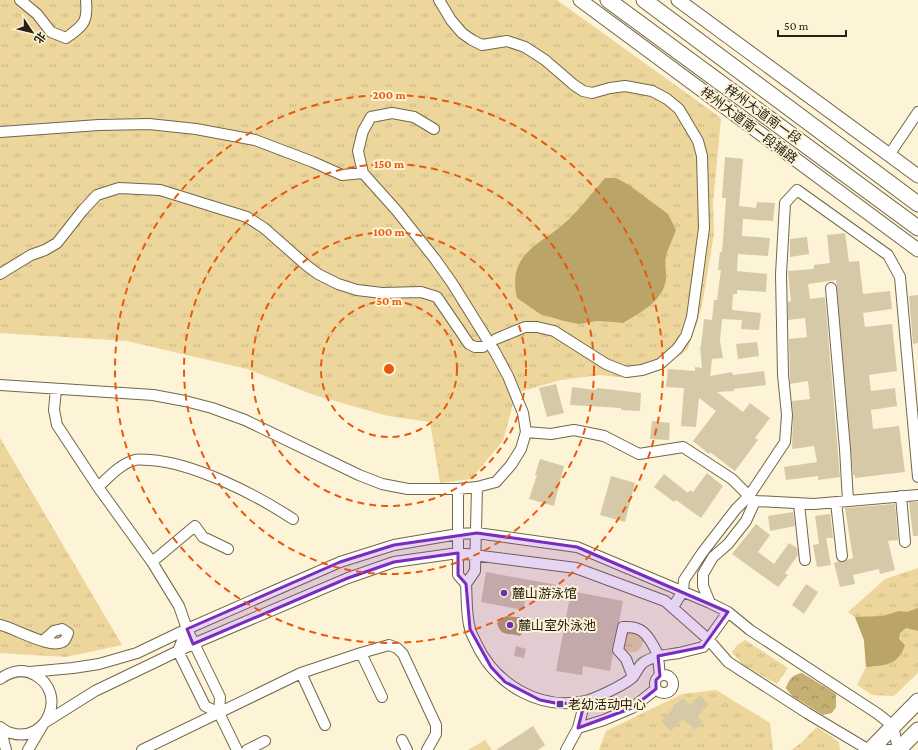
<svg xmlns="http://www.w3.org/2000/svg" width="918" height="750" font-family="'Crimson Pro','Noto Sans SC',serif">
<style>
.grass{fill:url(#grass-tufts)}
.forest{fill:url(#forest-crowns)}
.garden{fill:#ecd69c}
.water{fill:#bba468}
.building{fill:#d6c9a7}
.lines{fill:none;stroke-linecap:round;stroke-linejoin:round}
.minor-casing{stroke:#726748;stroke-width:12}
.major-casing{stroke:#726748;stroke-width:15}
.highway-casing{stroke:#726748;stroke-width:17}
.minor{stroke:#fff;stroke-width:10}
.major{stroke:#fff;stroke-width:13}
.highway{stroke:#fff;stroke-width:15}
.marked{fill:#7b2cbf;fill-opacity:0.2;stroke:#7b2cbf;stroke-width:3;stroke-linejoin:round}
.ring{fill:none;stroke:#e8590c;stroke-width:2;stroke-dasharray:7 5}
.poi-dot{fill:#6833aa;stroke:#fdf3d7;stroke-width:1.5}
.labels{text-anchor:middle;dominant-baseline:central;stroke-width:4;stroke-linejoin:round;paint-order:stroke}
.street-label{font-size:13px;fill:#262114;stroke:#fdf3d7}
.poi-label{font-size:13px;fill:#262114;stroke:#fdf3d7;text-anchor:start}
.centre{fill:#e8590c;stroke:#fdf3d7;stroke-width:2}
.ring-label{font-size:12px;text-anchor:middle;font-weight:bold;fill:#e8590c;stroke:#fdf3d7;stroke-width:4;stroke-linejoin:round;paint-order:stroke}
</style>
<defs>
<pattern id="grass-tufts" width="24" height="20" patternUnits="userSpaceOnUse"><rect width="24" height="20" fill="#ecd69c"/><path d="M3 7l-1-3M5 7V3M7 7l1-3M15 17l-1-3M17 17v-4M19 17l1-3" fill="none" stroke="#cab786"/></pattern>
<pattern id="forest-crowns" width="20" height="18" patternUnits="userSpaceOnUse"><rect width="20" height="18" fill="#c6af73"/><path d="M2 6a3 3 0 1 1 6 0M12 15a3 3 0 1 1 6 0" fill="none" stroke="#a18e5d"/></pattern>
</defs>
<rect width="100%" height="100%" fill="#fdf3d7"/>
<path class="grass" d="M0,0H557L721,118L713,203L714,234L703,300L698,321L687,350L660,369L629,378L600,375L561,380L516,393L503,441L471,479L440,483L430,422L388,416L314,395L247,369L127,341L0,333Z
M0,438L122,645L66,657L0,653Z
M918,568V673L894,696L872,695L857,685L866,667L864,640L855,617L848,612L885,579Z
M631,630L643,637C645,651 630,658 622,647L624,633Z
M745,640L788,668L777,684L743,665L732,652L737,645Z
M716,690L770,723L773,750H599L606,731L682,694Z
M817,727L839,742L840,750H791L801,743Z"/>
<path class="forest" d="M802,673L836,694V707L832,713L823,715L792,696L786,688C789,679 792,675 802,673Z"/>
<path class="garden" d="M485,740L492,750H468Z"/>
<path class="water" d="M605,178H616L629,185L668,214L676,230C673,239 668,248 666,256C664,265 668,276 665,284C660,303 638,314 623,323L613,322L597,321L579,324L564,321L540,314L517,298C507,253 539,246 566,222C580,209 592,193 605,178Z
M918,608V631L906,628L900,633L899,639L905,645C898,666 885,665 866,667L864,640L855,617L883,616L899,611L907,612Z
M506,616L515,617H525L527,622L522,627V633L520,636C509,632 501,638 497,623Z"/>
<path class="building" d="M725,157L743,159L739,206L756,208L757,202L775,203L773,221L743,219L742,236L770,238L768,256L738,254L737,271L767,274L766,292L737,290V294H733L732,310L761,313L759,330L741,329L742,320L722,319L720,341L723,358L712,359L710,376L732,372L733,375L764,371L766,385L733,389L735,391L717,392L743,412L750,403L770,418L755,438L758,440L735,471L710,452L709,454L693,441L716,411L699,398L696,427L681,426L684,388L666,387L668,369L695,371V367L702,368L700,346H701L704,319L712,320L714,300H717L721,270H718L720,252H722L726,198H722Z
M845,233L849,262L859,261L863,294L890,291L892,309L863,313L865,327L892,324L897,371L869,375L871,391L895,388L897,406L871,410L873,429L899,426L905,472L855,478V475H853L836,280L808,284L810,299L825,297L840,477L818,480V476L786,480L784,467L817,462L814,446L792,449L793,415L792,401L810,399L808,381L790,384L789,339L807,337L805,318L788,320V302L791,301L788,271L814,269V265L830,263L827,235Z
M807,237L809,254L790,257V239Z
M918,295V343L913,344L909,296Z
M757,342L759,356L738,359L736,344Z
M556,384L564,413L547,417L539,388Z
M572,387L596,390L597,388L641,393L640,411L621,410V408L570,405Z
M652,421L670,423L669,440L650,439Z
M540,459L564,466L554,506L529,499L537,475H535Z
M707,473L723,486L701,518L676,500L674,502L654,487L664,474L688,493L690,490L693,492Z
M611,476L635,483L625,522L600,515Z
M909,502H918V536H913Z
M895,504L898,540L888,541L895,570L880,574L879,569L853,575L855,584L840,587L834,563L839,561L843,562L847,560L853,558L845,508Z
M793,512L795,526L770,531L768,516Z
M830,514L833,538H826L831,565L817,567L813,545L819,544L815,516Z
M756,524L770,535L758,552L774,564L789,543L797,548L798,555L785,573L788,575L778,587L732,554Z
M486,572L557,585L555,595L527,590L523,610L481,602Z
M806,584L818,592L804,614L792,605Z
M571,591L623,601L619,622L617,626L612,649L613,654L610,671L583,666L582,675L556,671Z
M516,646L526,649L524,658L514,656Z
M700,695L709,704L697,717L703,722L695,730L683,719L671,731L661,721L683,698L690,705Z
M533,726L545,745L538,750H496Z"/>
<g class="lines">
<g class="minor-casing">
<path id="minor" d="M20,0L37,14L51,32L66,38C84,25 88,22 86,0
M439,0L451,20L462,33L472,40L482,45L507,41L525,47L545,60L574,85L583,91L592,93L610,88L625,86L652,91L667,99L679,109L698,141L702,156L704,228L692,317L686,336L677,349L660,364L642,370L626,372L606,364L554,331L537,327H525L496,339
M0,132L99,125L149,124L196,129L255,140L313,162L342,175L363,173
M889,155L918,112
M0,274L31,255L45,250L57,243L83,210L97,195L119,188L160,190L247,217L264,228L306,265L318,274L338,284L357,290L382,293L421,292L437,297L469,344L475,347H483
M831,288L845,449L848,501
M0,385L153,395L185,401L212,408L245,420L359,475L382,484L408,489H458L477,487L496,482L511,465L521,449L526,432L523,413L508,376L495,352L452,283L435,259L397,211L363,173L358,151L363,131L371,117L392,113L414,117L434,129
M56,389L54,410L57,425L98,487L152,562L179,606L187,629
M526,432L551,434L574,430L604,436L639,454L683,447L732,479L749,496L785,442L787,415L783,375L781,274L785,203L797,190L888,255L900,277L918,477
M98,487C109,477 120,464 135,460C139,459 145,460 150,460C194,463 255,494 293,519
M458,489V575L466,584L475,571L477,487
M901,496L905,542
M755,501L814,504L918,495
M836,502L842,556
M799,504L805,560
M152,562L195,526L203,537L228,549
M466,584C467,598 466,615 470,629C471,634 474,638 476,643C495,684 539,711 585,701C595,699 626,684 633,677C637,672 639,665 644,662C655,655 667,655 679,653C687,651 695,649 703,647L728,612
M673,607L683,591L684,580L702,553L736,509L749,496L755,501L746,521L728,544L713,557L703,574V586L710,603
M0,625C13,627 52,651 64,641C66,639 67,636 68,633L62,629L54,631L43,641
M187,629L220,697L219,713L205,706L178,651Z
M361,653L382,697
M30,672L73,668L99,664L137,653L187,629L340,562L394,545L458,534L477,533L577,547L710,603L728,612L750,630L878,714L893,726L898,749
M301,673L325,725
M655 684a9 9 0 1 1 18 0a9 9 0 1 1-18 0Z
M633,677L626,659L618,650L623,627C639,626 645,631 653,645C655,649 658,653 658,657C659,663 659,669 660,676
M0,679C11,671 23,668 35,675C68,693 47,744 11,733C7,732 3,729 0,727
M219,713L237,750
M0,727L6,750
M578,728L604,720L632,708L656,689
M402,740L407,750
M28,750L44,723L95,691L193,644L348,578L394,562L458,553L576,568L665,601L708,639L728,662L807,713L869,750
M142,750L301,673L361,653L389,645L397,648L403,654L436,725V734L427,750
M247,750L265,741
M566,750L578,728L585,701
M879,750H900"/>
</g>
<g class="major-casing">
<path id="major" d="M580,0L918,250
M678,0L918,176"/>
</g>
<g class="highway-casing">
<path id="highway" d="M608,0L918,228
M644,0L918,204
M870,750L918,701
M898,750L918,730"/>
</g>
<use href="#minor" class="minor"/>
<use href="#major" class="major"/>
<use href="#highway" class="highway"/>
</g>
<path class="marked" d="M477,533L577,547L728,612L703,647L658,656L660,676L656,680V689L632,708L578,728L585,701L560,704L540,700L505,682L491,667L470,629L466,584L458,575V553L394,562L348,578L193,644L187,629L340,562L394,545Z"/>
<g class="ring">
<circle cx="389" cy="369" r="68"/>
<circle cx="389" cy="369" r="137"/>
<circle cx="389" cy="369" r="205"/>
<circle cx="389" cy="369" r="274"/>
</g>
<g class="poi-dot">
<circle cx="504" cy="593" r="4"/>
<circle cx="510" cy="625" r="4"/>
<rect x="556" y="700" width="8" height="8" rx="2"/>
</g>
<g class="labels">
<g class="street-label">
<text transform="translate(763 114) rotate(36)">梓州大道南一段</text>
<text transform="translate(749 125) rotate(37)">梓州大道南一段辅路</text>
</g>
<g class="poi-label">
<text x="512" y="593">麓山游泳馆</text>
<text x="518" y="625">麓山室外泳池</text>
<text x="568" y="704">老幼活动中心</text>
</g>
</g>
<circle cx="389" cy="369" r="6" class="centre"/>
<g class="ring-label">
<text x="389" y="99">200 m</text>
<text x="389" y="168">150 m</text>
<text x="389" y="236">100 m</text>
<text x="389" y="305">50 m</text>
</g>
<g transform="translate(32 32) rotate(125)" stroke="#fdf3d7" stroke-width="3" paint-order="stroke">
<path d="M0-3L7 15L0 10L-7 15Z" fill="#262114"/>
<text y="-6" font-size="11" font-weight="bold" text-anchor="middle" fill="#262114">北</text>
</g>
<path d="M778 30v6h68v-6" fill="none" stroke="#262114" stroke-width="2"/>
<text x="784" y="30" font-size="12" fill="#262114" stroke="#fdf3d7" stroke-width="3" paint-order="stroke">50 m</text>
</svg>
